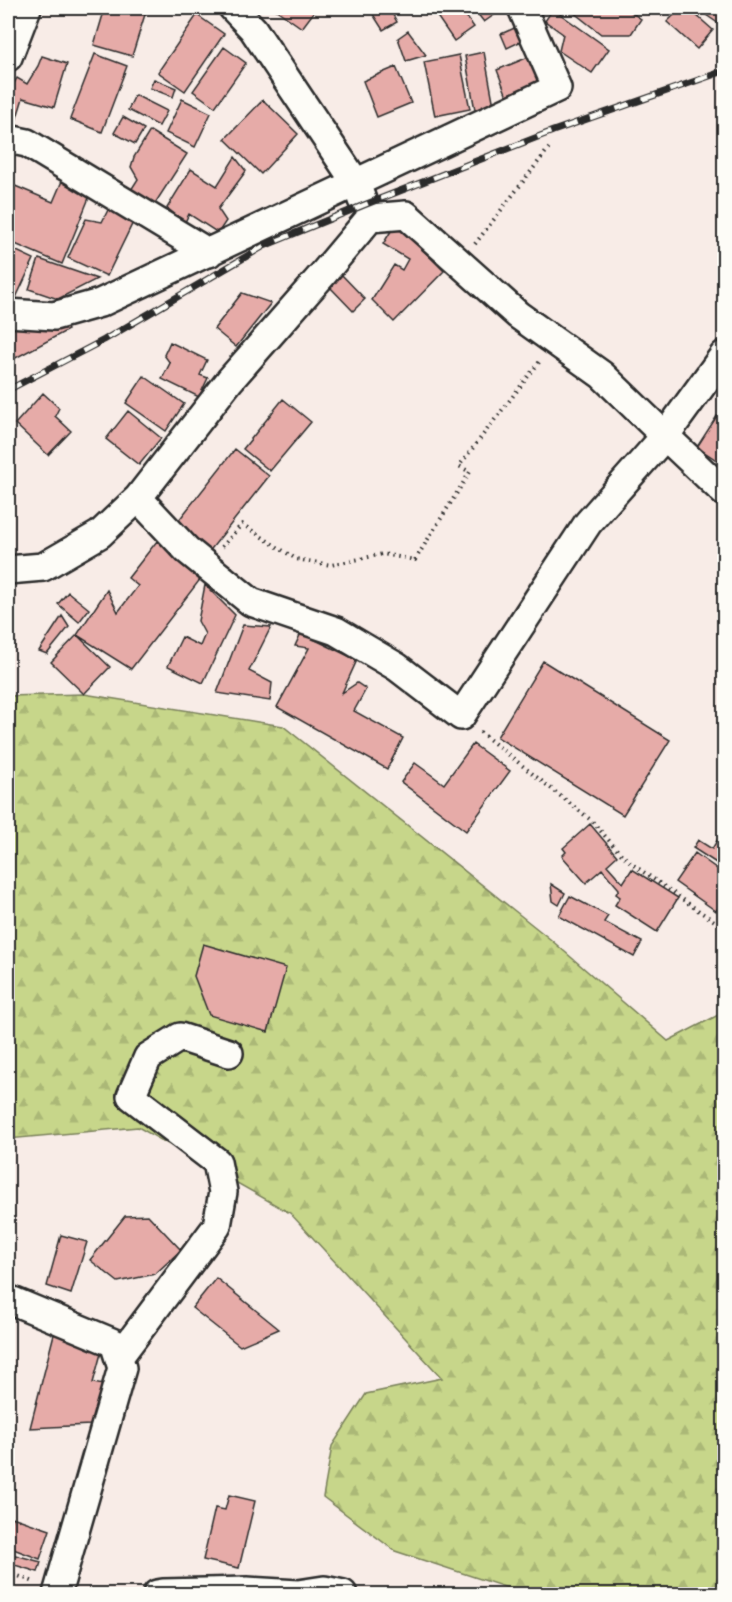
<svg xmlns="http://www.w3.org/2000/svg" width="732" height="1602" font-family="Mali,sans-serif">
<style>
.forest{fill:url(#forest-firs);stroke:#79805a;stroke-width:1.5}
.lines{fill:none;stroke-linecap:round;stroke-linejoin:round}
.stream{stroke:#639498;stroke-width:8}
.building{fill:#e6aba8;stroke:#2b2b2b;stroke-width:1.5}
.minor-casing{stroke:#2b2b2b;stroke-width:32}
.path{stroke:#2b2b2b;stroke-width:4;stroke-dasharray:1.5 4.5;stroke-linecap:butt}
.minor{stroke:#fdfcf7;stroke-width:27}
.rail-casing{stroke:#2b2b2b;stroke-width:7}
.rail{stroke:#fdfcf7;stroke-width:4.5;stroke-dasharray:14;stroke-linecap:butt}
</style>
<defs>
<pattern id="forest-firs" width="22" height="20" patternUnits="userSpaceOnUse" patternTransform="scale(1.5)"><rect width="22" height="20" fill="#c7d68a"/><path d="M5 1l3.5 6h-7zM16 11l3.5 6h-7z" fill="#abb877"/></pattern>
</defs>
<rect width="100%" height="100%" fill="#f8ece7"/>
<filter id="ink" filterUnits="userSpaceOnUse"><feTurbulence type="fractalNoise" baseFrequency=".0167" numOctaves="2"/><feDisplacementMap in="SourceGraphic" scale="12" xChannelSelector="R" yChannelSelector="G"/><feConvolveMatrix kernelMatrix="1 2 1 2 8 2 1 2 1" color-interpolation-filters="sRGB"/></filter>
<g filter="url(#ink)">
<path class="forest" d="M84,694L283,726L550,939L668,1041L724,1012V1594H526L395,1551L323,1497L332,1446L366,1394L442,1378L290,1213L138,1127L8,1139V696Z"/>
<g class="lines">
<path class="stream" d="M8,14L10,8"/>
</g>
<path class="building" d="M105,8H147L132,56L94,45Z
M276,8H317L302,28L275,9Z
M369,8H389L397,22L383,30Z
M446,8H460L474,27L454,41L436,15Z
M473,8H504L484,22Z
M568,8H625L641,19L631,34H601Z
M681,8H688L713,30L697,49L667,22Z
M696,8H724V22L722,26Z
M553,9L609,49L592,73L559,51L563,34L545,21Z
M197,15L224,34L185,91L158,72Z
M519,26L526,39L507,48L501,34Z
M408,31L426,55L406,61L398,38Z
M224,47L246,63L215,107L193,91Z
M484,52L494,106L475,110L465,56Z
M95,54L127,66L102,132L70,119Z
M459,55L470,109L435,116L424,62Z
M42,56L67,64L54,107L23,98L15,124L8,122V94L17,78L27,84L38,66Z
M531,56L541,82L507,96L497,70Z
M396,67L411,103L377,117L363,81Z
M154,79L176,88L173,97L150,88Z
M135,95L167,111L159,126L128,110Z
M182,99L211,113L195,147L166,133Z
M263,100L298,134L261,174L225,139Z
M123,117L144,129L135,144L114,133Z
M150,131L187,154L154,205L131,190L138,179L131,167L134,157Z
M235,157L246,171L218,209L226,221L218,233L189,214L185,222L167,208L191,169L217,186Z
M62,181L91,193L62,264L8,241V183L53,202Z
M112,202L137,214L107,276L68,258L86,219L102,222Z
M396,223L444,271L394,322L372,300L394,265L402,270L408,259L383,244Z
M8,247L34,259L14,302L8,299Z
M39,259L97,279L58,299L29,289Z
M340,273L365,299L353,311L328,285Z
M242,293L271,303L236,347L214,329Z
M15,323L53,330L64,324L68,330L8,362V328Z
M170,342L207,360L200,375L208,378L199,397L162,379L170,363L164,355Z
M144,376L184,404L166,431L126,403Z
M43,393L59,408L55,416L71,431L48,455L15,424Z
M283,399L311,422L270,471L243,449Z
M128,411L161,438L139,465L106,439Z
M717,416L724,421V465L697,447Z
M235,449L269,476L208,553L175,525Z
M157,541L202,577L131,669L77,635L107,590L118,612L138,586L128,578Z
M205,585L235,615L203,683L168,666L182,637L200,646L205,634L198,621Z
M68,592L89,609L79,622L58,604Z
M62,616L69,627L47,654L39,651Z
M243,625L271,627L249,671L272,683L270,701L217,693Z
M301,633L357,660L342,693L357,683L366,689L354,711L403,738L387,769L277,707L309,648L295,646Z
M77,635L110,667L84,694L51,662Z
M543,661L670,740L623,815L497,737Z
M473,744L510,771L466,831L401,782L415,763L444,784Z
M590,824L617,856L607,865L623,883L632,869L678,898L657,932L615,905L620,897L616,894L619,889L602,869L586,883L562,856L566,852L563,848Z
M724,829V868L693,848L698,840L712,849Z
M695,853L724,874V899L716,911L675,882Z
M551,884L565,893L559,905L553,901Z
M570,896L608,916L604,922L642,942L634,957L559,916Z
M203,944L286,968L268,1032L209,1015L194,976Z
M148,1215L181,1250L155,1274L118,1282L90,1260L125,1216Z
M61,1235L87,1242L71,1294L47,1286Z
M216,1278L279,1329L240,1346L192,1308Z
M54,1334L103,1346L93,1383L113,1387L90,1425L30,1428Z
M229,1495L255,1501L239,1568L203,1560L215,1508L225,1510Z
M12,1517L50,1530L40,1559L8,1547V1528Z
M8,1553L41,1562L38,1572L8,1563Z"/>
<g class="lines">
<g class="minor-casing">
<path id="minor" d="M233,8L253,29L356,183L362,200
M8,57L27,8
M8,139L27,143L209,253
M8,313L54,316L100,303L557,88L522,8
M138,498L187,550L251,602L336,631L397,667L461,716L588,523L665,436L724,355
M8,570L43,567L100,534L138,498L230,380L323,274L370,218L406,215L518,315L602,375L665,436L724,492
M8,1299L114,1343L122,1368L57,1594
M119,1357L217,1226L223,1192L217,1162L131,1096L148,1057L180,1037L229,1053
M157,1594L163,1593L247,1591L298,1594L324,1590L343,1594"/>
</g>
<path class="path" d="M475,244L549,148
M222,547L242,524L296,559L331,565L383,554L415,560L470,472L459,466L540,361
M480,732L592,821L619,852L632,864L702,913L724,927
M8,1572L34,1582"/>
<use href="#minor" class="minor"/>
<g class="rail-casing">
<path id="rail" d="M8,390L104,340L264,246L364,205L553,131L724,71"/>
</g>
<use href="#rail" class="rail"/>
</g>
</g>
<rect width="732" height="1602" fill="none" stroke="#fdfcf7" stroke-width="30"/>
<rect x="15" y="15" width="702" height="1572" fill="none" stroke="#2b2b2b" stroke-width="2" filter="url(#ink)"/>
</svg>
